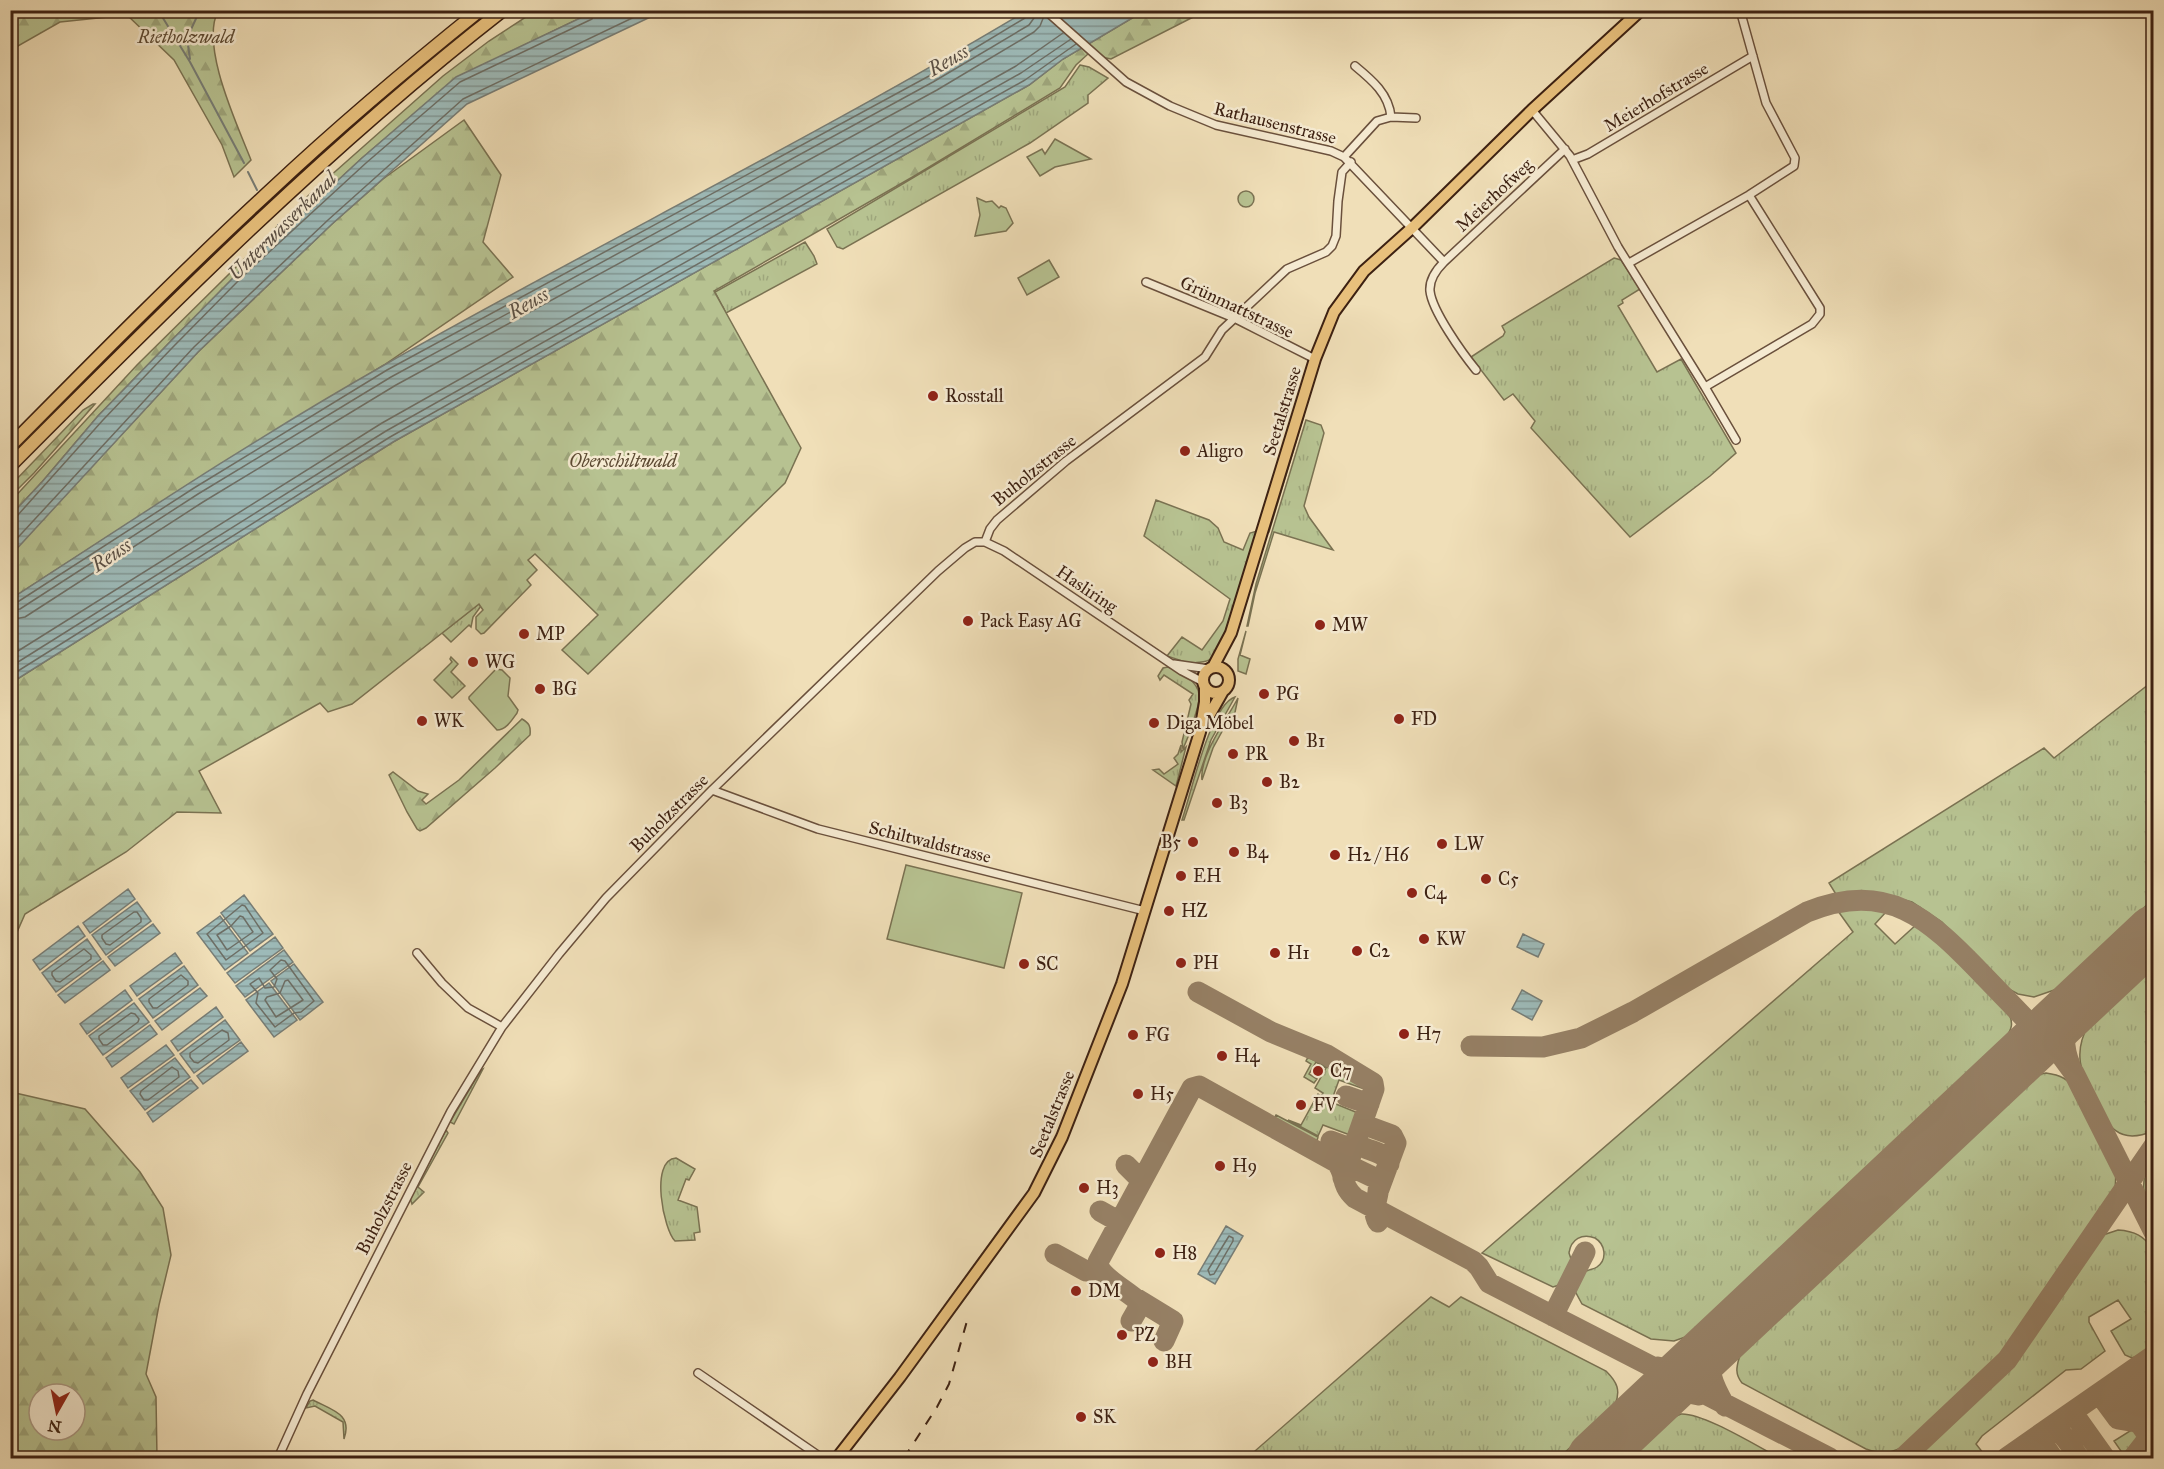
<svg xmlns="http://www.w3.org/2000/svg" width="2164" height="1469" font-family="'IM FELL Great Primer',serif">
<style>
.grass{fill:url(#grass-tufts);stroke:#7a7252;stroke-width:1.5}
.forest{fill:url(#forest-firs);stroke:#7a7252;stroke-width:1.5;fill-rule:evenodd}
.park{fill:#b7c291;stroke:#7a7252;stroke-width:1.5}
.water{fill:url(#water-rules);stroke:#777d76;stroke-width:1.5}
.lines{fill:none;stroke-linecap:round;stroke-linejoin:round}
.shore{stroke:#6d6e65;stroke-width:1.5}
.stream{stroke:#777d76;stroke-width:2}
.taxiway{stroke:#968065;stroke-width:21}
.runway{stroke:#968065;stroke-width:54}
.minor-casing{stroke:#6a503c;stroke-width:10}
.primary-casing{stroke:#3d2112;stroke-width:14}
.motorway-casing{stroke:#3d2112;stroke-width:15}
.minor{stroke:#f5ead1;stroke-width:7}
.primary{stroke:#e8c07c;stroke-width:10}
.motorway{stroke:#e8c07c;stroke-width:12}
.rail{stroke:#3d2112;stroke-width:2;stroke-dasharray:10 10;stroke-linecap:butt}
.poi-dot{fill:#8f2418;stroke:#f5ead1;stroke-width:2}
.labels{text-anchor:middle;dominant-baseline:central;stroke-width:5;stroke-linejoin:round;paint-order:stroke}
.park-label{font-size:18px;font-style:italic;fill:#5c4932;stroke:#f5ead1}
.street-label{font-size:18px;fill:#3d2112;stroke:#f5ead1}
.poi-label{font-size:18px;fill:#3d2112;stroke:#f5ead1;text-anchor:start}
.water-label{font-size:20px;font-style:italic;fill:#5a4f44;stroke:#f5ead1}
</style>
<defs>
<pattern id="grass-tufts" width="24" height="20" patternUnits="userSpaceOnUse" patternTransform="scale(1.5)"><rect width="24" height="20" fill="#b7c291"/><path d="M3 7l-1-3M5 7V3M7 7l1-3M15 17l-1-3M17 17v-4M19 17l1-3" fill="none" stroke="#9ea67c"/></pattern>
<pattern id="forest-firs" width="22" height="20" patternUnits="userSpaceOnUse" patternTransform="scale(1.5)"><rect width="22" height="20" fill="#b7c291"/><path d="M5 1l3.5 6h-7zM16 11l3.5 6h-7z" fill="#9ea67c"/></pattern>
<pattern id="water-rules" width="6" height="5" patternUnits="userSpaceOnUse" patternTransform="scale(1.5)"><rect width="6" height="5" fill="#9dbab8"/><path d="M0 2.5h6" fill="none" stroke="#819794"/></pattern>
</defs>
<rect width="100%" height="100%" fill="#f0dfb8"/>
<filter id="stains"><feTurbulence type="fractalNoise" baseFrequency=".00333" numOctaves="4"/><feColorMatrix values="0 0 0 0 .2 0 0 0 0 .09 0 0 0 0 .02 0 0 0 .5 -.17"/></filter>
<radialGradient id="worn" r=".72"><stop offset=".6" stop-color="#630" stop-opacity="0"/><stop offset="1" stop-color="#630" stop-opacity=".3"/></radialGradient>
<path class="grass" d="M1080,65L1089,67L1108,78L1088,95V103L1030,143L843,249L837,247L827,229L1065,87Z
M805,242L814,256L817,264L726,313L715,292Z
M1614,258L1621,260L1640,289L1622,300L1623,303L1618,306L1657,372L1681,359L1736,453L1710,476L1630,537L1531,428L1535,421L1513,394L1504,400L1471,357L1503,336L1505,332L1502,326Z
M1304,415L1269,532H1267Z
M1306,420L1321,425L1324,433L1304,506L1309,517L1333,550L1274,532L1255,593L1248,626H1247L1256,584Z
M1156,500L1209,520L1218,528L1224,542L1243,550L1250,533L1257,531C1249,554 1225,645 1212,658C1206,664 1197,661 1191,664L1167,656L1182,637L1202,650L1223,621L1230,599L1144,536Z
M479,604L481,606L473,617L471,627L469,625L451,642L442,633Z
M1246,631L1240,655L1250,659L1246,674L1238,671V659Z
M451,657L458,664L451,672L465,686L452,698L434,680L452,662L450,659Z
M1168,667L1187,676V677C1208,692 1197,707 1191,728H1188V731L1190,732L1183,749L1182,742L1191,704L1189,700L1193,694L1164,675L1160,680L1158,676L1163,668Z
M2153,681V899L2060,988L2034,997L2018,994L2005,987L1942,922L1912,902L1875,892L1837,896L1829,883L2044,748L2054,758Z
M1235,697L1211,740L1184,820H1182C1191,794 1210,705 1235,697Z
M1238,698L1234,717H1230L1213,748L1202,780C1199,756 1227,719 1238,698Z
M1181,745V752L1186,747L1176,786L1153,770L1159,769L1164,774L1178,764L1174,758L1178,754Z
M1862,907L1877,908L1886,912L1875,924L1895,944L1917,924L1934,937L2008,1012C2014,1023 2012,1029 2005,1039L1691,1335L1674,1341L1651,1339L1582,1304L1575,1291C1576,1285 1578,1277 1583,1273C1587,1269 1593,1270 1597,1267C1608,1259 1605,1244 1595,1238C1582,1233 1571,1239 1569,1253L1573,1265L1559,1285L1553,1287L1482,1253L1853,932L1838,911Z
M2153,964V1131C2118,1146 2108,1126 2093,1097C2081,1073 2073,1052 2088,1026Z
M1308,1057L1367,1088V1090L1339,1080L1331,1102L1358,1113L1350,1135L1323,1125L1318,1136L1288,1120L1301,1125L1318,1094L1321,1096L1323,1093L1315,1088L1326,1068L1316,1062L1309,1074L1317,1079L1314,1083L1304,1077L1311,1064L1306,1061Z
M483,1069L454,1124L450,1122L481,1070Z
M2046,1073C2061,1075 2068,1079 2077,1091L2116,1170L2115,1193L2011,1345L1998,1360L1913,1440C1897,1452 1885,1456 1866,1449L1742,1383C1734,1373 1737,1366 1740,1354L2036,1075Z
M1276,1115L1318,1137L1317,1141L1274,1119Z
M446,1130L448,1133L418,1187L424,1192L412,1204L410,1198Z
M2153,1157V1219C2142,1197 2139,1179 2153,1157Z
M676,1158L695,1169L689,1180L686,1179L678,1200L697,1207L700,1232L694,1233L695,1240L675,1241C664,1231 649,1160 676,1158Z
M2118,1230C2134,1231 2145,1236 2153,1250V1347L2140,1355L2132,1358L2125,1355L2111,1331L2131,1319L2118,1300L2089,1317V1322L2105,1351L2081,1369L2066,1370L1982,1436L1976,1444L1987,1458H1916L1920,1452L2013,1363L2099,1239L2103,1235Z
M1431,1297L1449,1307L1461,1297L1606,1371C1617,1382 1621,1390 1615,1405L1559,1458H1247Z
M313,1400C332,1410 353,1414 344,1439L343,1422L315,1406L306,1408L310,1401Z
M1681,1414C1704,1413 1758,1447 1780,1458H1629L1674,1417Z
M2133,1429L2137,1431L2139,1440L2130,1452L2123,1454L2114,1441Z"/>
<path class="forest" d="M11,10L218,11C200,46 237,124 251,160L234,177L222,145L174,60L127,15L60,22L11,50Z
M535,11H595L456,78L362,158L239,272L168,344L98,416L42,482L11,515L10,502L137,365L311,193L443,76L489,41Z
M1144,11H1205L1111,59L1088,54L1076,65L1060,88L916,175L714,291L801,448L785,483L588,674L562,650L598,615L535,554L528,560L537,570L527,580L531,585L484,633L481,634L476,629V617L483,610L479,604L352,704L328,712L320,703L199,771L221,813L177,812L126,852L25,914L11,946V683L393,442L1029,85L1063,59Z
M464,120L501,175L483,242L513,277L384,365L191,483L11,599L10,555L198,352L332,224L383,179Z
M93,404H95L34,473L11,496V485L83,410Z
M522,719C529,723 531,726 530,735L495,768L426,828L420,831L417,829L407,812L389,775L393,772L418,791L428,794L422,800L426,804L459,780Z
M11,1092L85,1109L140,1172L163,1208L171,1255L159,1305L146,1374L156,1397L157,1458H11ZM39,1394H75V1430H39Z"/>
<path class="park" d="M1055,139L1091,159L1055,167L1040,176L1027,157L1042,149L1045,154Z
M1238 199a8 8 0 1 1 16 0a8 8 0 1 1-16 0Z
M977,198L986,202L992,201L999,208L1001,206L1006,208L1013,223L1006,231L975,236L980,215Z
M1049,260L1059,277L1027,295L1018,278Z
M496,669L502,670L510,678L508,696L518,710L517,713C512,720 506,730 497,730L469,699V697Z
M906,865L1022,893L1004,968L887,939Z"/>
<path class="water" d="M595,11H663L467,104L332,224L198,352L11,555V515L42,482L98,416L168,344L239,272L362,158L456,77Z
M1026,11H1144L1063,59L1029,85L393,442L11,683V599C134,519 257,437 386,364C598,244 817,136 1026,11Z
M128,889L135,899L90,933L83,923Z
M244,895L273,934L250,951L221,913Z
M137,902L151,921L106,955L92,935Z
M220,916L248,953L225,970L197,933Z
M153,924L160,933L115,966L108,957Z
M78,926L85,936L40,970L33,960Z
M1523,934L1544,944L1538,957L1517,947Z
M275,937L283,948L235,983L227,973Z
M87,939L101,959L56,992L42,973Z
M284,950L293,962L245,997L236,986Z
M175,953L182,963L137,996L130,986Z
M103,961L110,970L65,1003L58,995Z
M294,964L323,1002L300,1020L271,981Z
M184,966L198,985L153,1018L139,999Z
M269,983L297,1020L274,1037L246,1000Z
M200,988L207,996L162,1030L155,1021Z
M125,990L132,1000L87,1034L80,1024Z
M1522,990L1542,1001L1532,1020L1512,1009Z
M134,1003L149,1022L103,1055L89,1036Z
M216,1007L223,1017L178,1051L171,1041Z
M225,1020L240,1040L194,1073L180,1054Z
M150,1025L157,1034L112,1067L106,1058Z
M241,1042L248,1051L203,1084L197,1076Z
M166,1045L174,1055L128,1088L121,1078Z
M175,1058L190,1077L145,1110L130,1091Z
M191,1080L198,1088L153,1122L147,1113Z
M1226,1226L1243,1236L1215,1284L1198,1274Z"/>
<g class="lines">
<path class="shore" d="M10,519L17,516L103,420L172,348L243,276L366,163L460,82L592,19L596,10
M10,546L194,347L328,220L463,99L649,10
M10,604L16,603L194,488L387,370L929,76L1025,18L1028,10
M10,611L20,609L198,494L391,377L933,82L1029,25L1034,18L1035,10
M10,620L25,617L203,502L396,385L937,90L1034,32L1040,26L1044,16
M10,656L382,423L1016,66L1063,33
M10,667L386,431L1021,73L1071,39
M10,676L390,437L1025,80L1076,44
M242,905L245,906L263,933L226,960L207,934Z
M134,912H137L141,918V922L110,945L106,944L102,938V935Z
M240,916L243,917L253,932L227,950L217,935L231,926Z
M84,949L91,955V959L60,982L56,981L52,975V972Z
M281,960L285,961L314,1001L301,1012L294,1013L275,1027L256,1003L258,993L250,984L259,978L265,988L274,987L277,979L270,970Z
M181,975L188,981V985L157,1008H153L149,1002V999Z
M288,980L303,1000L276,1017L265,1000L267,997L280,993L285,981Z
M131,1013L135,1014L139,1019L138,1022L107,1045H103L99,1039V1036Z
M222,1030L228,1033L229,1040L198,1063L194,1062L190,1057V1053Z
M172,1067L178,1071L179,1077L148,1100H144L140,1094L141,1091Z
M1229,1236L1233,1238V1241L1214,1274L1210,1275L1208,1270Z"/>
<path class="stream" d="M158,10L190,62L244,163
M190,59L187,38L200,10
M248,172L257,190
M278,225L284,232"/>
<path class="taxiway" d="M1198,992L1271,1032L1327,1055L1373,1083L1374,1089L1343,1178
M1471,1046L1543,1047L1581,1038L1633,1012L1807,912C1888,880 1928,918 1982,974C2008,1001 2033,1027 2060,1054L2074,1073L2154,1232
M2018,1058C2032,1051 2045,1044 2060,1054
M2070,1065C2061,1043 2063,1022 2077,1003
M1346,1096L1369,1104
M1373,1128L1392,1135L1396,1143L1379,1189
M1331,1141L1353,1149
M1365,1148C1374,1152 1387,1154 1389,1164
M1126,1165L1137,1176H1144
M1354,1168L1377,1179C1383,1194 1369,1207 1378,1222
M1100,1211L1116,1220L1123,1216
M1055,1254L1086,1271L1093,1270
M1137,1299L1173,1321L1164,1341
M1553,1316L1585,1252
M1131,1321L1139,1307L1138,1301C1128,1291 1098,1276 1098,1262L1192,1088L1199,1086L1336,1162C1347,1173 1339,1184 1355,1198L1473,1261L1479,1267L1489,1283L1830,1458
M1715,1344C1704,1367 1713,1385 1725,1406
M1658,1367C1675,1372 1686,1369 1700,1359
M2136,1368H2142L2154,1383
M2123,1377L2129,1378L2154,1413
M2109,1387H2115L2149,1437
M2096,1396H2101L2118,1419L2136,1422L2142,1425
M1651,1405C1667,1394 1681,1391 1699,1395
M2065,1418L2072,1416L2078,1420L2105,1458
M2048,1429C2063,1427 2071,1448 2079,1458
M2030,1442C2042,1439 2047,1450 2053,1458
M1903,1458L2007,1360L2154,1146
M2006,1458L2154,1355
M2133,1458L2154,1431"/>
<path class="runway" d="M1594,1458L2154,932"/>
<g class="minor-casing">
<path id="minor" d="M1045,10L1126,82L1170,106L1216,125L1331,151L1344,157L1444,262C1436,270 1429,279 1430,291C1432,311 1463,354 1476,370
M1355,66C1372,80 1389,94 1391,117
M1532,110L1570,156L1618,247L1705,387L1812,324L1820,314V308L1749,195
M1344,157L1377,121L1391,117L1416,118
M1572,160L1588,154L1753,56
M1444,262L1565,149
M1629,263L1749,195L1794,166L1795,158L1766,103L1740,10
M1146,282L1234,318L1315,359
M1705,387L1736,440
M985,542L990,529L997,520L1066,461L1205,357L1222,330L1287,269L1326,252L1332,246L1336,236L1338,201L1342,172L1351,162
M1174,664L1209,669
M712,790L818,829L1145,911
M417,953L442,983L468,1008L502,1027
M698,1373L822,1458
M278,1458L307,1394L451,1111L502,1027L559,954L606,898L712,790L938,571L965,548L975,542H985L1004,551L1182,671L1203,682"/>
</g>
<g class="primary-casing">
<path id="primary" d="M1213,667L1231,633L1315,359L1334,312L1364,271L1413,227L1532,110L1641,10
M1203 680a13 13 0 1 1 26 0a13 13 0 1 1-26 0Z
M1206,721L1223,691
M837,1458L900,1377L1034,1193L1062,1137L1122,984L1200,732L1205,702V687"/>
</g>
<g class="motorway-casing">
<path id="motorway" d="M10,446C97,358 183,271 273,188C339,126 409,67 480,10
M10,466C168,307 326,148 503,10"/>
</g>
<use href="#minor" class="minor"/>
<use href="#primary" class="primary"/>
<use href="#motorway" class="motorway"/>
<path class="rail" d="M904,1458L937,1407L949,1384L967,1321"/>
</g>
<g class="poi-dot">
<circle cx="933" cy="396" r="6"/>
<circle cx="1185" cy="451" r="6"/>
<circle cx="968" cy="621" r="6"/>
<circle cx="1320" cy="625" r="6"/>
<circle cx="524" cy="634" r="6"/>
<circle cx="473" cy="662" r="6"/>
<circle cx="540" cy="689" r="6"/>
<circle cx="1264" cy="694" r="6"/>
<circle cx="1399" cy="719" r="6"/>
<circle cx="422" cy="721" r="6"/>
<circle cx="1154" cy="723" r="6"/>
<circle cx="1294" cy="741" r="6"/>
<circle cx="1233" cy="754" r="6"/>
<circle cx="1267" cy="782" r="6"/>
<circle cx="1217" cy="803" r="6"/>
<circle cx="1193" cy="842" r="6"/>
<circle cx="1442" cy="844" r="6"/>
<circle cx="1234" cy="852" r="6"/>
<circle cx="1335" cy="855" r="6"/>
<circle cx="1181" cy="876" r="6"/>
<circle cx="1486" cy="879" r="6"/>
<circle cx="1412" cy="893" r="6"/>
<circle cx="1169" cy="911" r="6"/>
<circle cx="1424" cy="939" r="6"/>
<circle cx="1357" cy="951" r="6"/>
<circle cx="1275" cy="953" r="6"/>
<circle cx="1181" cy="963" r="6"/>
<circle cx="1024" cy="964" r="6"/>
<circle cx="1404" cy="1034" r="6"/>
<circle cx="1133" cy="1035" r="6"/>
<circle cx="1222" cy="1056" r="6"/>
<circle cx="1318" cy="1071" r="6"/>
<circle cx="1138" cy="1094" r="6"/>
<circle cx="1301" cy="1105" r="6"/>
<circle cx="1220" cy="1166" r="6"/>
<circle cx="1084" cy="1188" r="6"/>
<circle cx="1160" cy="1253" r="6"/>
<circle cx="1076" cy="1291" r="6"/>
<circle cx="1122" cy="1335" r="6"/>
<circle cx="1153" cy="1362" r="6"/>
<circle cx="1081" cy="1417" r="6"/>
</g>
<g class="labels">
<g class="park-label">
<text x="186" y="37">Rietholzwald</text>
<text x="623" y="461">Oberschiltwald</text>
</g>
<g class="street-label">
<text transform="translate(1656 97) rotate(-31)">Meierhofstrasse</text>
<text transform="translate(1275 123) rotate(14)">Rathausenstrasse</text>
<text transform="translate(1494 195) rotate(-43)">Meierhofweg</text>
<text transform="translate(1237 307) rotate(25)">Grünmattstrasse</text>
<text transform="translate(1282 411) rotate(-73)">Seetalstrasse</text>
<text transform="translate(1034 470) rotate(-39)">Buholzstrasse</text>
<text transform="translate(1087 589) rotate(34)">Hasliring</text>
<text transform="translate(669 813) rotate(-45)">Buholzstrasse</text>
<text transform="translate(930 842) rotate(14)">Schiltwaldstrasse</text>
<text transform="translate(1052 1114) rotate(-68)">Seetalstrasse</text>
<text transform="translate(384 1208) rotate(-63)">Buholzstrasse</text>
</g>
<g class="poi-label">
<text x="945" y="396">Rosstall</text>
<text x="1197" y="451">Aligro</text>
<text x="980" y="621">Pack Easy AG</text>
<text x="1332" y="625">MW</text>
<text x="536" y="634">MP</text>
<text x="485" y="662">WG</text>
<text x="552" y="689">BG</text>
<text x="1276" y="694">PG</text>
<text x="1411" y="719">FD</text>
<text x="434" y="721">WK</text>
<text x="1166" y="723">Diga Möbel</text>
<text x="1306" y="741">B1</text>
<text x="1245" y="754">PR</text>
<text x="1279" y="782">B2</text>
<text x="1229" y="803">B3</text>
<text x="1181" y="842" text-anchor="end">B5</text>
<text x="1454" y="844">LW</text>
<text x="1246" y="852">B4</text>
<text x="1347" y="855">H2 / H6</text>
<text x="1193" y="876">EH</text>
<text x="1498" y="879">C5</text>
<text x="1424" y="893">C4</text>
<text x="1181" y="911">HZ</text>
<text x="1436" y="939">KW</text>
<text x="1369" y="951">C2</text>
<text x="1287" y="953">H1</text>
<text x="1193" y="963">PH</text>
<text x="1036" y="964">SC</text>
<text x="1416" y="1034">H7</text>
<text x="1145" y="1035">FG</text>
<text x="1234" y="1056">H4</text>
<text x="1330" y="1071">C7</text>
<text x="1150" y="1094">H5</text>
<text x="1313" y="1105">FV</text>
<text x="1232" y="1166">H9</text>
<text x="1096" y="1188">H3</text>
<text x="1172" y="1253">H8</text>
<text x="1088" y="1291">DM</text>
<text x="1134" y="1335">PZ</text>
<text x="1165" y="1362">BH</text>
<text x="1093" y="1417">SK</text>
</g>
<g class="water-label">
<text transform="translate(948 60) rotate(-30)">Reuss</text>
<text transform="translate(282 226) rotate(-45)">Unterwasserkanal</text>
<text transform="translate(528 303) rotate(-30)">Reuss</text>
<text transform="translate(111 555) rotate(-34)">Reuss</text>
</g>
</g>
<rect width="2164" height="1469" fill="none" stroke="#f0dfb8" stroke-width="36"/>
<rect x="12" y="12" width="2140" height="1445" fill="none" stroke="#3d2112" stroke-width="3"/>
<rect x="18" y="18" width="2128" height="1433" fill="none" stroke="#3d2112" stroke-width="1.5"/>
<g transform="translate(57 1412) rotate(189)"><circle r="28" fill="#f5ead1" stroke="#ab9a85" stroke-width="1.5"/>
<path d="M0-4.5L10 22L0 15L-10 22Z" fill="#8f2418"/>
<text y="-9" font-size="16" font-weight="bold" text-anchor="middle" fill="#3d2112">N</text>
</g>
<rect width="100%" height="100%" filter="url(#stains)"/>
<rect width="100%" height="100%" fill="url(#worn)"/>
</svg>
